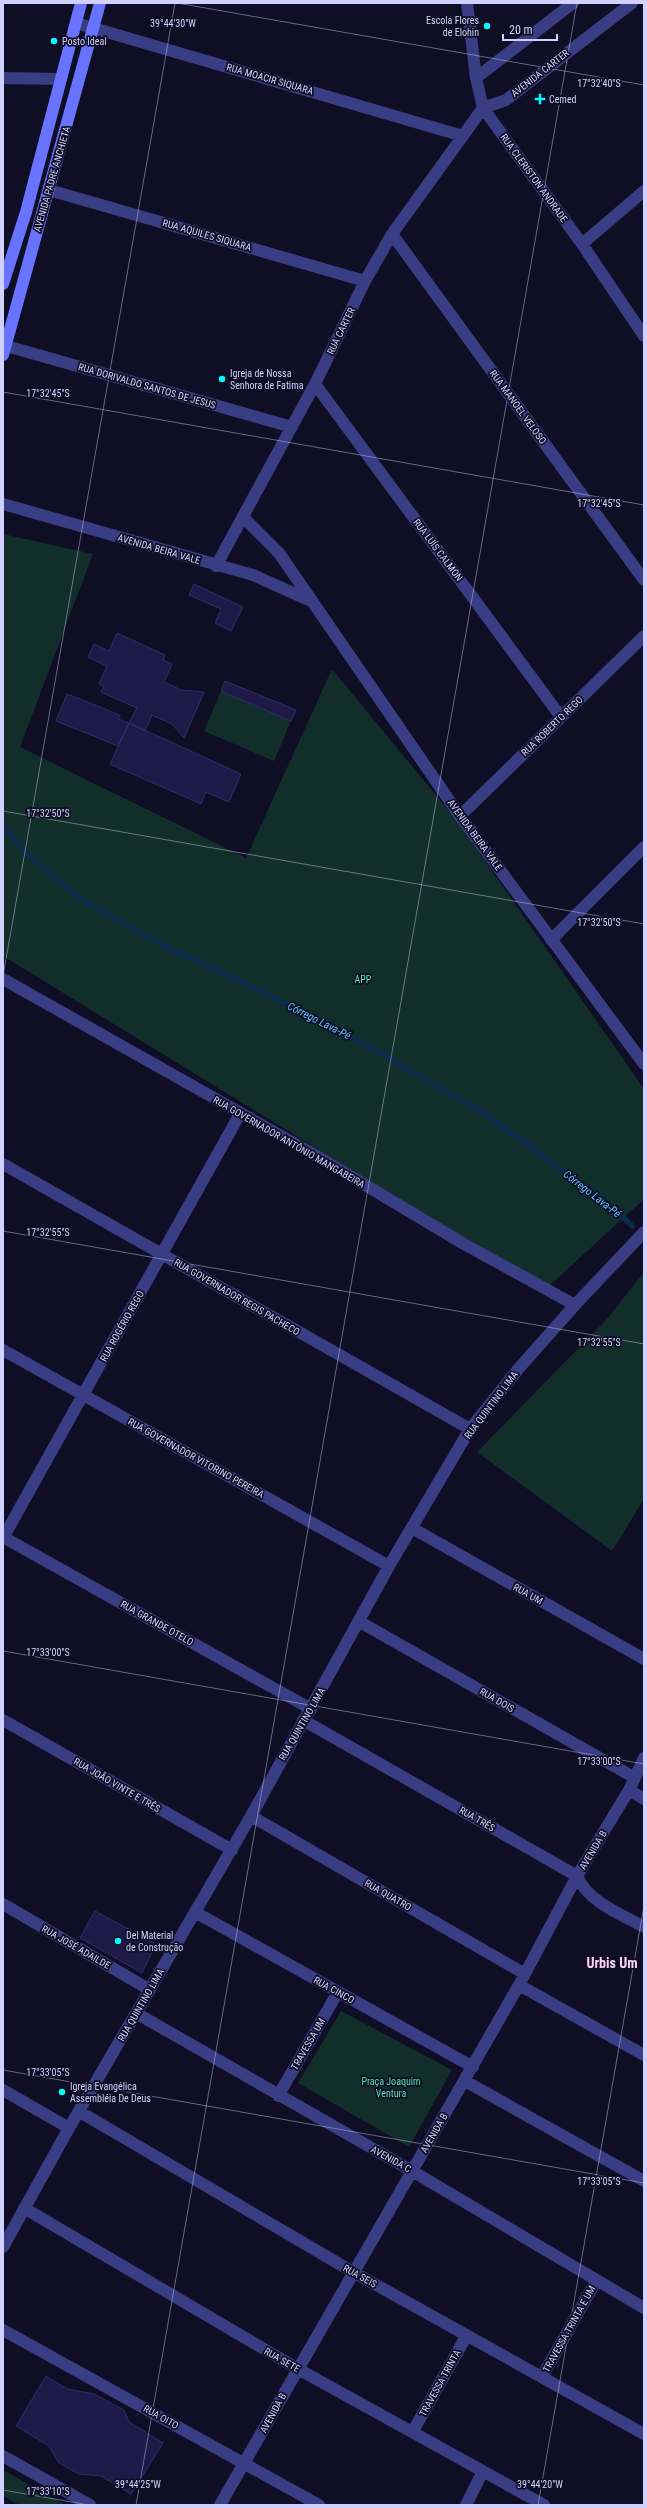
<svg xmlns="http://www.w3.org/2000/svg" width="647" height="2508" font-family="'Roboto Condensed',sans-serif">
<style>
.green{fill:#112e2a}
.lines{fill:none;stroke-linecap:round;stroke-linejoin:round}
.stream{stroke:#0c2a4a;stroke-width:5.5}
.building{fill:#1e1946;stroke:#322b72}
.street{stroke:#383d84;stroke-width:12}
.secondary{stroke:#6874ff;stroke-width:12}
.ticks{fill:none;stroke:#d1d1ff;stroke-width:1;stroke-opacity:0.45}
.poi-dot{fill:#00fcfb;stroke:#0f0e24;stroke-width:1.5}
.labels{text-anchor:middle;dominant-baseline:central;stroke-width:3.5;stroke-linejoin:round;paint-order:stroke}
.poi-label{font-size:10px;fill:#d1d1ff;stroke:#0f0e24;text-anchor:start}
.street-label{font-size:10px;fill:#d1d1ff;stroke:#0f0e24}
.park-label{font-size:10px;fill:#5ae2b2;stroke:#0f0e24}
.water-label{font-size:11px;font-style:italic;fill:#5fc5ff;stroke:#0f0e24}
.district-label{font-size:14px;font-weight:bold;fill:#ffd3f4;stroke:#0f0e24}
.ticks-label{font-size:10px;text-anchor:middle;fill:#d1d1ff;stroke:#0f0e24;stroke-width:3.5;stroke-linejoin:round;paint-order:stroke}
</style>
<rect width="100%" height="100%" fill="#0f0e24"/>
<path class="green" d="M3,534L93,554L20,747L246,858L332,669L458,822L644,1089V1199L546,1289L3,956Z
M221,691L291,721L274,761L204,731Z
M644,1272V1499L612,1551L477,1452L607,1319Z
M341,2011L452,2070L409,2147L298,2083Z
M3,2470L65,2505H20L3,2496Z"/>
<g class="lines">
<path class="stream" d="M3,826L27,854L84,901L168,948L249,985L377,1051L490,1117L615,1209L632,1226"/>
</g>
<path class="building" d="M194,584L243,607L231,631L215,623L221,609L189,595Z
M117,633L165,655L163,660L172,664L164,682L181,690L204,692L184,738L172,724L152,715L145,731L129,723L137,708L101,692L104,686L99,684L107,666L88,657L94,644L109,651Z
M225,681L296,710L291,721L221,691Z
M67,694L120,715L118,719L129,723L118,746L56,721Z
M129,723L241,774L229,802L206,792L201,804L110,764Z
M95,1911L156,1944L142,1973L80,1938Z
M46,2376L67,2389L94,2394L124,2410L129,2422L163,2443L131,2494L101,2476L79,2474L59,2463L49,2446L16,2426Z"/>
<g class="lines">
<path class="street" d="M467,3L476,78L483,108L582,244L644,336
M76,23L463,136
M3,78L61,79
M476,78L573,3
M483,108L506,100L632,3
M49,190L365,281
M392,234L644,580
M582,244L644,191
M3,345L292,427
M315,384L561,717
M3,504L253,575L311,601
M243,517L279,553L460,816L644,1064
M216,566L315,384L365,281L392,234L483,108
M460,816L644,636
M551,940L644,847
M3,979L315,1155L464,1244L575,1305
M3,1164L470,1429
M3,1350L389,1566
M412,1528L644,1659
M3,1537L311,1709
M3,1538L240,1114
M360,1622L635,1778
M3,1720L232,1850
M303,1720L577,1876C588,1902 621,1914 644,1927
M629,1790L644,1799
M251,1816L525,1974
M3,1904L150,1990
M195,1912L473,2067
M519,1985L644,2055
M136,2013L412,2171L644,2308
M465,2081L644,2181
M3,2090L69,2128
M278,2096L338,1992
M80,2112L353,2272L644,2434
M24,2208L298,2369L544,2505
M3,2247L69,2128L251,1816L389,1566L470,1429L520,1367L575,1305L644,1232
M3,2330L319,2505
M542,2377L596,2281
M413,2431L467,2335
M3,2456L90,2505
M220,2505L519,1985L577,1876L629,1790L644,1758
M466,2505L483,2471"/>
<path class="secondary" d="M3,284L26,212L81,3
M3,355L100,3"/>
</g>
<path class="ticks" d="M177,3L644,85M3,392L644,505M3,811L644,924M3,976L175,3M3,1231L644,1344M3,1651L644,1764M3,2070L644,2183M3,2490L89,2505M136,2505L577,3M538,2505L644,1906"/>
<g class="poi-dot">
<circle cx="487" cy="26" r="4"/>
<circle cx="54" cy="41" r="4"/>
<path d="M538 93h4v4h4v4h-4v4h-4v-4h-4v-4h4z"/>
<circle cx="222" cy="379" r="4"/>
<circle cx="118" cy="1941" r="4"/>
<circle cx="62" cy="2092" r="4"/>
</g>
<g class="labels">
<g class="poi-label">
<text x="479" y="20" text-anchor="end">Escola Flores<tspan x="479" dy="12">de Elohin</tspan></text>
<text x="62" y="41">Posto Ideal</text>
<text x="549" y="99">Cemed</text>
<text x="230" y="373">Igreja de Nossa<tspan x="230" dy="12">Senhora de Fatima</tspan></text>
<text x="126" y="1935">Del Material<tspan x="126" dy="12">de Construção</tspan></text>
<text x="70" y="2086">Igreja Evangélica<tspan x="70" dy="12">Assembléia De Deus</tspan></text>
</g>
<g class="street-label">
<text transform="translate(540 73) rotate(-38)">AVENIDA CARTER</text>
<text transform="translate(270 79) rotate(16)">RUA MOACIR SIQUARA</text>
<text transform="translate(534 178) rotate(54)">RUA CLERISTON ANDRADE</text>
<text transform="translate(52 179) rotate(-74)">AVENIDA PADRE ANCHIETA</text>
<text transform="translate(207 235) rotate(16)">RUA AQUILES SIQUARA</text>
<text transform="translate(341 331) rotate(-64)">RUA CARTER</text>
<text transform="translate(147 386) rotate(16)">RUA DORIVALDO SANTOS DE JESUS</text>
<text transform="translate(518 407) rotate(54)">RUA MANOEL VELOSO</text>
<text transform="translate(159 549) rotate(16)">AVENIDA BEIRA VALE</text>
<text transform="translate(438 550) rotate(53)">RUA LUÍS CALMON</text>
<text transform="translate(552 726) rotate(-44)">RUA ROBERTO REGO</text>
<text transform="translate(475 835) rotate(54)">AVENIDA BEIRA VALE</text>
<text transform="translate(289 1142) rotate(30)">RUA GOVERNADOR ANTÔNIO MANGABEIRA</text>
<text transform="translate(237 1297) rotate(30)">RUA GOVERNADOR REGIS PACHECO</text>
<text transform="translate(122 1326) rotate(-61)">RUA ROGÉRIO REGO</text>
<text transform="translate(491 1405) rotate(-53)">RUA QUINTINO LIMA</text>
<text transform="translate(196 1458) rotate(29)">RUA GOVERNADOR VITORINO PEREIRA</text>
<text transform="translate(528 1594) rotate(29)">RUA UM</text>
<text transform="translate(157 1623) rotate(29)">RUA GRANDE OTELO</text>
<text transform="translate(497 1700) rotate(30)">RUA DOIS</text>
<text transform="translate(302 1724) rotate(-60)">RUA QUINTINO LIMA</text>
<text transform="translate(117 1785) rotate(30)">RUA JOÃO VINTE E TRÊS</text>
<text transform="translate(477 1819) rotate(30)">RUA TRÊS</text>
<text transform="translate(593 1850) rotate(-59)">AVENIDA B</text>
<text transform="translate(388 1895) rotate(30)">RUA QUATRO</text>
<text transform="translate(76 1947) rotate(30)">RUA JOSÉ ADAILDE</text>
<text transform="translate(334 1990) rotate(29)">RUA CINCO</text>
<text transform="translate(141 2005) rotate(-60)">RUA QUINTINO LIMA</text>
<text transform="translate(308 2044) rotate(-60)">TRAVESSA UM</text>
<text transform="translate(434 2133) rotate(-60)">AVENIDA B</text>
<text transform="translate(391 2159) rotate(29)">AVENIDA C</text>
<text transform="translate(360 2276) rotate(29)">RUA SEIS</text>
<text transform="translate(569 2329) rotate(-61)">TRAVESSA TRINTA E UM</text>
<text transform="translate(282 2360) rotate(30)">RUA SETE</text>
<text transform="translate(440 2383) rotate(-61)">TRAVESSA TRINTA</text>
<text transform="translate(273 2413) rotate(-61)">AVENIDA B</text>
<text transform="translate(161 2417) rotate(29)">RUA OITO</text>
</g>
<g class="park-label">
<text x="363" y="979">APP</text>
<text x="391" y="2081">Praça Joaquim<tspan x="391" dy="12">Ventura</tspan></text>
</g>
<g class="water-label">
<text transform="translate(319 1021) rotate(27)">Córrego Lava-Pé</text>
<text transform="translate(592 1194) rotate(38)">Córrego Lava-Pé</text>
</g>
<g class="district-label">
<text x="612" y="1963">Urbis Um</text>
</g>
</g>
<g class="ticks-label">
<text x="173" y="27">39°44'30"W</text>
<text x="599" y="87">17°32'40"S</text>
<text x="48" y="397">17°32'45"S</text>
<text x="599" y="507">17°32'45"S</text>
<text x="48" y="817">17°32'50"S</text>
<text x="599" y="926">17°32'50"S</text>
<text x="48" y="1236">17°32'55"S</text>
<text x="599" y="1346">17°32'55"S</text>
<text x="48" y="1656">17°33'00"S</text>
<text x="599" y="1765">17°33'00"S</text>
<text x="48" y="2076">17°33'05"S</text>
<text x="599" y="2185">17°33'05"S</text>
<text x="138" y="2488">39°44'25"W</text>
<text x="540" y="2488">39°44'20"W</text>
<text x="48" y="2495">17°33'10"S</text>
</g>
<rect width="647" height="2508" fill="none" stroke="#d1d1ff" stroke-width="8"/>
<path d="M503 34v6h54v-6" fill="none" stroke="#d1d1ff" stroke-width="2"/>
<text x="509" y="34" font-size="12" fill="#d1d1ff" stroke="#0f0e24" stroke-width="3" paint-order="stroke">20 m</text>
</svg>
